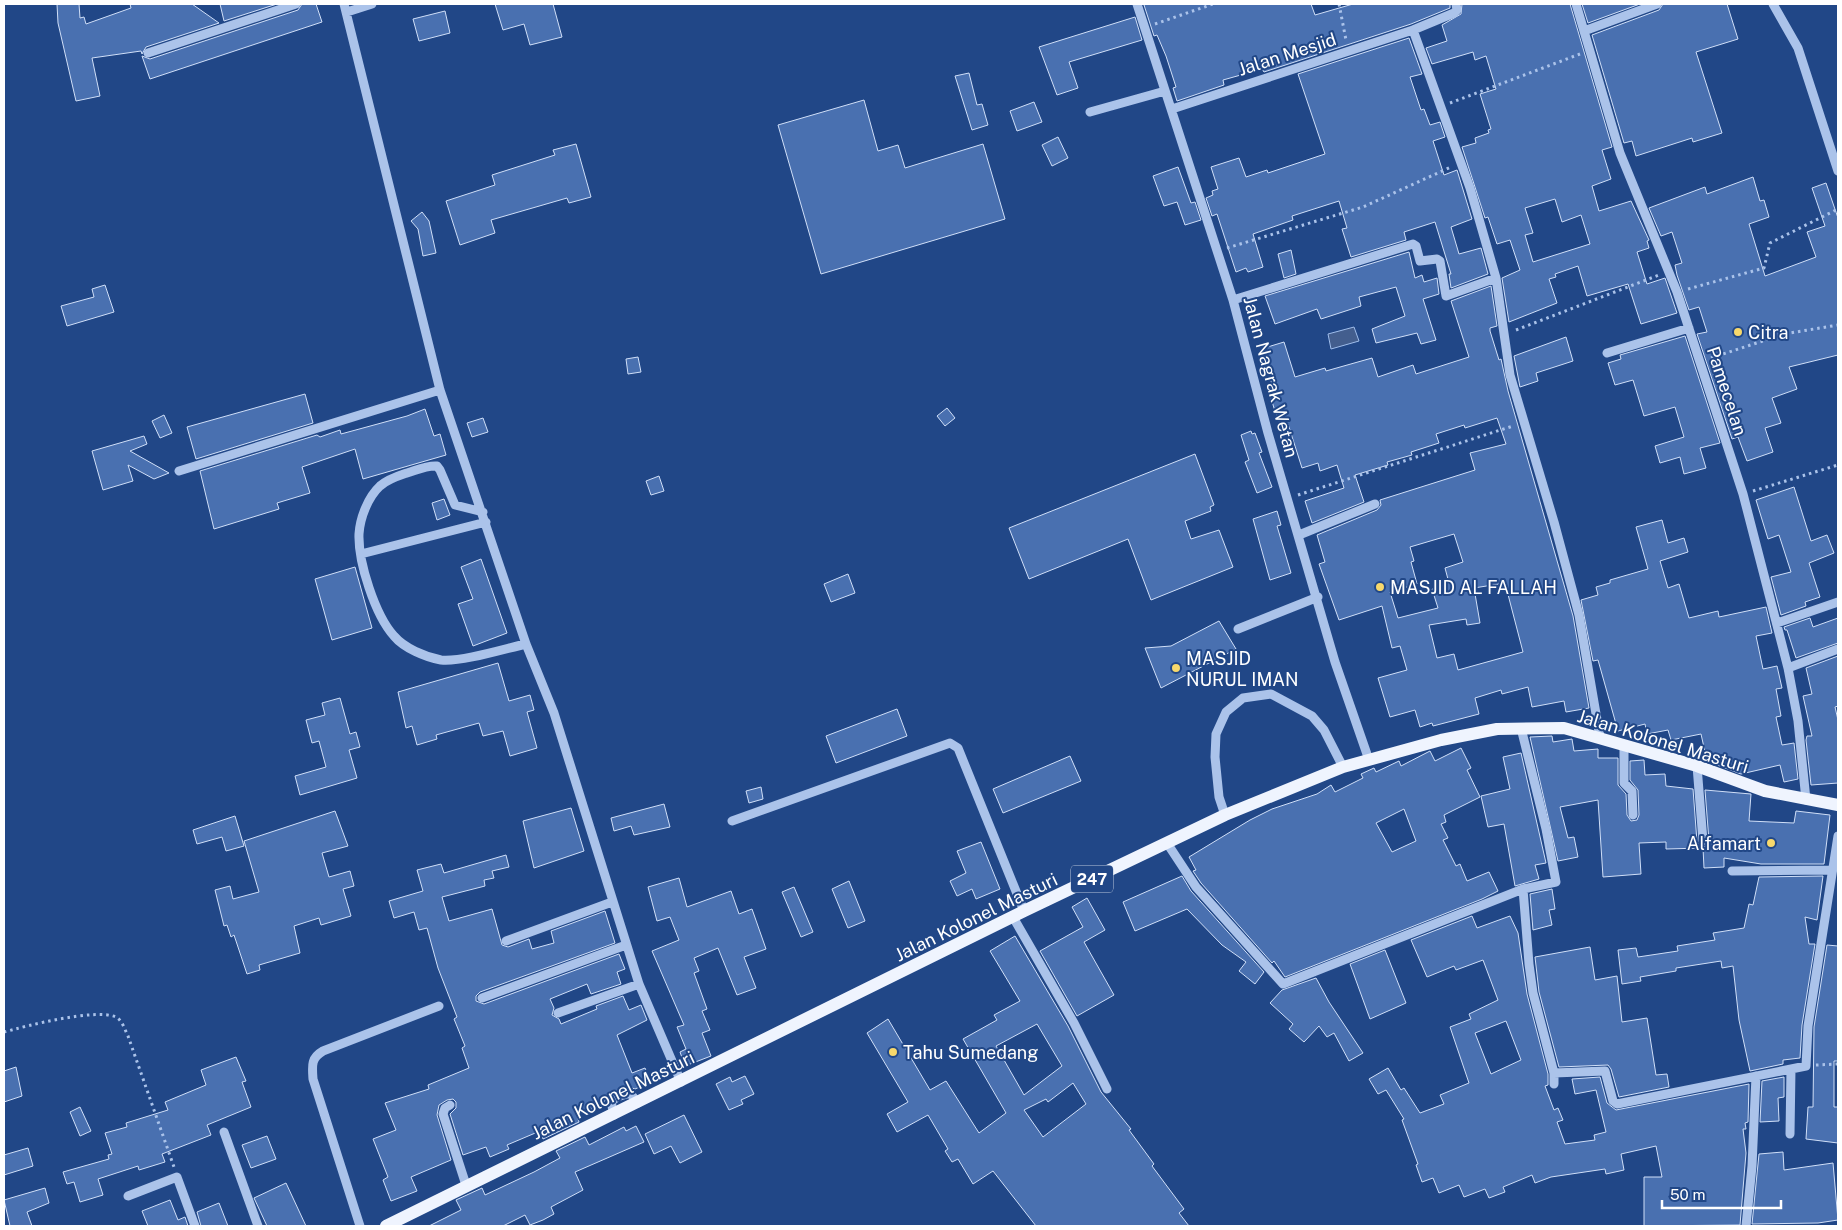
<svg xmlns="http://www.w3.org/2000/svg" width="1842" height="1230" font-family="'Public Sans',sans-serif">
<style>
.water{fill:#435e8e;stroke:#9fbdeb}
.building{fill:#4970b0;stroke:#d0dff8;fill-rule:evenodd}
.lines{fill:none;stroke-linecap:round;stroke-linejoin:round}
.path{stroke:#abc3ea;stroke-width:3;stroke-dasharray:2.5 4;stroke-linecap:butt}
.minor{stroke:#abc3ea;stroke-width:9}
.major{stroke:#eff4fe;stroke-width:12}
.poi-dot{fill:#f7d86c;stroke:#214787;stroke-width:2}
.labels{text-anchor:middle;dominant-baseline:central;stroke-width:4;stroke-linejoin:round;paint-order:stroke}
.shield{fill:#214787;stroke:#bcc8db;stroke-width:1}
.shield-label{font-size:16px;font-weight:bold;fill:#fff}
.street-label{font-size:18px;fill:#fff;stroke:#214787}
.poi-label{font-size:18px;fill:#fff;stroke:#214787;text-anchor:start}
</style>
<rect width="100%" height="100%" fill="#214787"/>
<path class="water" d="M1354,327L1359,341L1331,349L1328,334Z"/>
<path class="building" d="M57,4H79L80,18L84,17L86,24L131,8L130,4H192L219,23L146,47L142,54L141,51L92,58L100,96L76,101L58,23Z
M220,4H277L224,21Z
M302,4H316L322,22L150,79L142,56L150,59L298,10Z
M495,4H553L562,37L530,45L524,24L503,30Z
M1147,4H1311L1315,15L1353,4H1450V8L1411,24L1264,72L1262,69L1223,80L1224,85L1177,101L1173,88L1176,87L1166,56L1157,35L1154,36L1144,5Z
M1462,4H1570L1612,147L1602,150L1611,179L1592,186L1599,211L1631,201L1649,240L1647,241L1649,248L1637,252L1647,284L1665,278L1677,313L1641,324L1628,284L1587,296L1578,266L1555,274L1556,277L1549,279L1557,303L1509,322L1502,278L1520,270L1510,240L1497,244L1488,217L1485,218L1462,147L1476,143L1475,138L1489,133L1488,130L1491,129L1480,94L1496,89L1486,56L1475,60L1473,52L1432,64L1426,48L1447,41L1442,25L1461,14ZM1555,199L1562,222L1581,215L1590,244L1533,262L1525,235L1533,233L1525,208Z
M1582,4H1640L1588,23Z
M1663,4H1727L1738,39L1696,52L1722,133L1693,142L1692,138L1636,156L1632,141L1624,143L1592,35L1659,10Z
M445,11L450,33L419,41L413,19Z
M1135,17L1142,40L1069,62L1078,88L1057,95L1039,47Z
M1409,38L1422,74L1410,77L1421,110L1424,109L1430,125L1440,122L1445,137L1433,141L1444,175L1457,170L1472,219L1451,227L1459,254L1481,248L1488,274L1451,288L1449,274H1451L1435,222L1404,232L1406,240L1351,257L1342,229L1347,228L1339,201L1292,216L1293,220L1253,234L1263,267L1248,272L1246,268L1236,272L1217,214L1212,216L1206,198L1213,195L1212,191L1218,189L1211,167L1239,158L1246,177L1267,170L1268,173L1325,154L1298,74Z
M969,73L977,105L982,104L988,125L972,130L955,76Z
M864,100L878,151L898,145L905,168L983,144L1005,219L821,274L778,125Z
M1034,102L1042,122L1017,131L1010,111Z
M1058,137L1068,158L1052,166L1042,145Z
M576,144L591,197L569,203L567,198L491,220L495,233L460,245L446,201L495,185L492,175L555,155L553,150Z
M1178,167L1191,203L1195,202L1201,220L1185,225L1177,202L1164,206L1153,176Z
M1753,177L1760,201L1764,200L1769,217L1749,224L1765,276L1816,257L1807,232L1825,226L1812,188L1826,183L1838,218V355L1789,367L1797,389L1772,398L1781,423L1765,428L1773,452L1747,461L1738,437L1732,439L1697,334L1707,332L1699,307L1689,310L1677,275L1675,265L1682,263L1672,232L1661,236L1649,208L1705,187L1707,194Z
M422,212L429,221L436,253L423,256L418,229L411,221Z
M1291,250L1296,274L1284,278L1278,254Z
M1409,252L1415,278L1422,275L1424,282L1437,278L1439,294L1423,299L1436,340L1421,344L1417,333L1376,343L1372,329L1405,316L1396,287L1359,297L1361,306L1321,319L1317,309L1275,324L1265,296Z
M105,285L114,312L67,326L61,306L94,297L92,289Z
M1491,286L1497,326L1490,328V331L1499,360L1501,359L1508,391L1573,616L1589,708L1566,712L1564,701L1532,707L1528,687L1502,694L1501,690L1475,698L1479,714L1433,726L1432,723L1420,727L1415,710L1390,717L1378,678L1407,670L1400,646L1392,648L1382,606L1339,620L1319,564L1325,562L1317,535L1377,510L1381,505L1380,500L1475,470L1470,453L1506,444L1497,418L1465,428L1464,425L1436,434L1439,443L1411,452L1412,455L1387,462L1388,465L1355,475L1364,502L1312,523L1305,501L1344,488L1337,465L1320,471L1318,463L1302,468L1288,424L1281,426L1274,408L1267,385L1272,384L1261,349L1284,342L1295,377L1325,368L1326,371L1372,358L1378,377L1413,365L1416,374L1469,357L1451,301ZM1454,534L1463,562L1445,568L1449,583L1432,589L1438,608L1398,618L1390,592L1417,584L1411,562L1414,561L1410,547ZM1505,583L1523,652L1458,670L1454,654L1437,658L1429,625L1466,619L1467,625L1480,623L1474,588Z
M1685,336L1720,443L1700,448L1706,468L1684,474L1680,457L1660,463L1655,446L1684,437L1675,407L1644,416L1633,380L1615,385L1608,363L1621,359L1620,355Z
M1566,337L1573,361L1536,373L1538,381L1520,387L1514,356Z
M638,357L641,372L628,374L626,359Z
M305,394L313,423L196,459L187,427Z
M947,408L955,418L945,426L937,416Z
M425,409L434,436L440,434L446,455L363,479L355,449L302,467L310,493L277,503L279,509L214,529L200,471L317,435L320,437L340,430L341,434L407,416Z
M164,415L172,433L160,438L152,421Z
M483,418L488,432L472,437L467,423Z
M1251,431L1252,434L1255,433L1262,452L1259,453L1272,487L1257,493L1245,462L1249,460L1241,435Z
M144,436L147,444L130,451L169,473L154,479L128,465L133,481L103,490L92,451Z
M1195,454L1214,505L1210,507L1211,511L1185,521L1191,539L1219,530L1233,567L1151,600L1128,539L1029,579L1009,528Z
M659,476L664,491L651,495L646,481Z
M1794,487L1811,541L1827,535L1834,553L1809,563L1820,597L1805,602L1806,606L1781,615L1771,577L1791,572L1779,535L1768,539L1756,500Z
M444,499L450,515L437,520L432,503Z
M1277,511L1281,525L1277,526L1291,573L1270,580L1253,519Z
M1662,520L1668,543L1684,538L1688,552L1660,561L1668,588L1679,584L1689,618L1718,611L1719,617L1766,607L1772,633L1756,636L1763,669L1777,666L1782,688L1776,689L1781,716L1776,717L1782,745L1794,743L1798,779L1784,782L1780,765L1741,774L1707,761L1701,734L1671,740L1668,730L1647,734L1645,724L1618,731L1598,660L1593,661L1581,600L1598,595L1596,587L1610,583V580L1648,569L1636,527Z
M481,559L507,633L473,646L458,604L473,599L461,567Z
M355,567L372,628L332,640L315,579Z
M848,574L855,593L831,602L824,584Z
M1810,618L1813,627L1838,618V643L1796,658L1787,630H1785L1784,627Z
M1219,621L1236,649L1161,688L1145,648L1171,646Z
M1838,656V706L1835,707L1838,720V783L1811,785L1806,740L1807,736H1812L1803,696L1812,694L1806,668Z
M498,663L509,701L530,695L534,710L527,712L537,748L510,756L503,731L483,736L479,723L436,735L437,739L417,745L412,726L406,728L398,692Z
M340,698L350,734L356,732L360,747L349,750L357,778L300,795L295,776L326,767L319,741L312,743L306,720L325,715L322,703Z
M897,709L907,736L836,763L826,736Z
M1552,736L1553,742L1572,739L1574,751L1598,749V758H1618V785L1626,794L1627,815L1631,821L1637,820L1639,815L1638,790L1630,780V761L1644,760L1645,775L1665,774L1666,786L1693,789L1697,842L1701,847L1706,846L1709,841L1705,790L1751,794L1749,821L1794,823L1796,811L1830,815L1824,864H1761L1724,858V867L1704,868L1703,848L1666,849V842L1639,843L1641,874L1603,877L1598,800L1560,807L1568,838L1574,837L1578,857L1558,861L1530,737Z
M1461,748L1471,768L1467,770L1480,797L1444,815L1446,822L1441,824L1448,838L1443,840L1456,866L1460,864L1467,881L1489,872L1498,891L1482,899L1285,977L1274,961L1272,963L1201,883L1193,871L1196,870L1189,857L1250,820L1272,809L1317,794L1331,785L1335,792L1363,778L1361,774L1374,768L1376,772L1399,761L1401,766L1430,751L1435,761ZM1404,809L1416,841L1392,852L1376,823Z
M1521,753L1546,863L1535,865L1539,879L1515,886L1504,824L1488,827L1481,796L1510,789L1503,757Z
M1070,756L1081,781L1003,813L993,789Z
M761,787L763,799L749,803L746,791Z
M664,804L670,827L634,835L631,826L614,831L611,818Z
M571,808L584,851L534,868L523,821Z
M335,811L348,846L322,853L329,877L350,871L354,886L343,889L351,916L321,925L319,918L294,926L300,953L259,965L260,970L247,974L234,935L231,937L227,925L224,926L215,890L230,886L233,899L259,892L244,841Z
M235,816L244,846L226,851L222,837L197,844L193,830Z
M981,842L1000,889L976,899L972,889L957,896L950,881L966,873L957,851Z
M506,855L509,867L492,871L494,878L484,880L485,886L442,897L449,921L492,909L502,945L508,947L529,939L532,949L554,943L551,931L605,911L615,943L480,992L476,996V1001L484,1004L619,954L625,969L617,972L621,984L591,994L587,984L550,999L554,1008L552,1015L559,1019L561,1024L597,1009L596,1006L623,996L629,1010L641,1005L647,1020L617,1035L632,1073L645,1068L651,1082L635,1089L629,1087L615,1091L605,1101L596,1105L597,1107L577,1115L579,1122L543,1139L540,1131L507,1145L509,1149L490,1157L486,1147L463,1155L450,1114L456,1108V1102L453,1099L447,1100L439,1105L437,1115L451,1160L411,1177L417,1191L391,1201L383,1180L388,1177L373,1139L396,1130L385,1103L429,1089L428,1085L469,1068L462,1048L465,1046L454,1019L457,1017L438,968L427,928L419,930L414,912L394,918L389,901L423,891L417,870L441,864L444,873Z
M1182,876L1191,891L1264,972L1255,984L1239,971L1246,962L1222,945L1187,909L1135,931L1123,902Z
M1823,876L1817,920L1805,917L1809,944H1815L1802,1025L1800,1058L1783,1060V1064L1750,1071L1739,1020L1733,966L1722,968L1721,961L1676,968V971L1640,977L1641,981L1622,984L1618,950L1636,948L1638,957L1678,951L1677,946L1715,940L1713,933L1744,928L1749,904L1753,905L1759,877Z
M679,878L687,907L731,891L739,914L752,909L766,949L744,957L756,988L737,995L718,948L694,958L699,971L694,973L707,1009L702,1011L710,1030L702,1033L711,1056L685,1066L680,1052L686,1049L677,1027L684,1025L652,951L679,940L670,917L657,921L648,887Z
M849,881L865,921L848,928L832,889Z
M794,887L813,932L801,937L782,892Z
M1552,889L1555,909L1549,910L1552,925L1533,930L1530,894Z
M1087,898L1105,930L1084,942L1114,995L1077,1016L1040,951L1083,927L1072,907Z
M1472,916L1477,928L1510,916L1518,933L1527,994L1548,1074V1085L1545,1086L1554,1110L1558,1108L1563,1120L1557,1122L1565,1144L1595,1140L1594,1135L1606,1132L1596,1090L1575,1094L1572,1079L1600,1077L1607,1103L1616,1110L1749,1084L1748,1122L1745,1123L1746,1129H1743L1746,1153L1740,1225L1644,1226V1177H1662L1656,1146L1621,1154L1624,1170L1606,1174L1605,1169L1551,1177L1535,1183L1532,1175L1503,1187L1505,1192L1489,1198L1485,1189L1464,1197L1459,1185L1439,1193L1433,1178L1422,1182L1416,1165L1418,1164L1402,1120L1404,1119L1386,1090L1378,1094L1369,1079L1388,1068L1401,1090L1404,1088L1420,1113L1444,1104L1440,1095L1469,1083L1450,1027L1471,1019L1469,1014L1498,1000L1483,960L1456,970L1454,966L1427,977L1411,940ZM1506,1021L1521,1060L1491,1074L1475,1033Z
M1015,936L1068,1026L1101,1092L1131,1129L1129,1130L1154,1164L1152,1166L1184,1209L1179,1213L1189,1226H1036L993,1171L973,1184L958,1159L952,1162L945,1151L948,1149L928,1115L897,1132L887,1114L908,1102L867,1033L888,1019L930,1090L946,1081L979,1133L1006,1113L963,1039L997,1020L994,1015L1020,1001L990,951ZM1037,1024L1062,1066L1024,1095L996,1046ZM1073,1083L1086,1104L1043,1137L1024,1110L1046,1099L1048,1102Z
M1827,945L1838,946V1061H1834V1107H1838V1143L1806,1139L1808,1107H1813L1814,1027Z
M1590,947L1595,980L1617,976L1622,1022L1647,1018L1656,1075L1667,1074L1669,1087L1619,1097L1611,1069L1608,1065L1559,1067L1539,992L1535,957Z
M1385,950L1406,1003L1370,1019L1350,964Z
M1316,978L1329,1002L1363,1053L1349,1061L1334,1033L1327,1037L1319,1026L1304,1042L1289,1029L1293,1024L1270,1003L1282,990Z
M236,1057L246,1081L242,1082L251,1107L207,1125L211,1135L162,1154L165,1162L139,1170L138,1166L98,1179L103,1195L80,1202L74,1182L67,1184L63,1172L109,1159L108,1155L112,1154L105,1133L127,1127L126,1123L168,1110L165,1102L206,1085L201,1070Z
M16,1067L22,1096L4,1102V1071Z
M745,1076L754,1094L741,1100L743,1104L729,1110L716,1084L730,1077L732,1082Z
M1784,1077V1097L1778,1098L1779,1121L1760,1122L1762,1081Z
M80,1107L91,1131L80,1136L70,1112Z
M684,1115L702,1152L680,1163L671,1146L654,1154L645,1134Z
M636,1126L644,1142L575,1172L583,1190L551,1207L554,1214L543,1220L530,1225L525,1215L503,1226H429L461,1210L456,1200L482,1188L485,1195L534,1172L560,1158L556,1151L585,1137L589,1145L624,1127L626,1131Z
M267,1136L276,1159L251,1168L242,1145Z
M28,1148L33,1166L4,1175V1155Z
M1783,1152L1784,1170L1833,1163L1838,1220L1818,1223L1752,1224L1759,1154Z
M286,1183L306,1226H267L254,1198Z
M45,1188L49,1203L27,1212L32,1226H10L4,1200Z
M170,1200L178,1220L185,1217L188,1226H148L142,1211Z
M219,1203L228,1226H201L197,1212Z"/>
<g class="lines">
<path class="path" d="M1339,4L1346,40
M1155,24L1213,4
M1450,103L1580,54
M1227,248L1363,207L1451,167
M1688,289L1764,268L1770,243L1838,209
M1516,330L1659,275
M1711,358L1784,334L1838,325
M1753,491L1838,465
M1298,495L1513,426
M4,1032C26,1026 95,1008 116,1017C122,1020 125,1030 128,1036L174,1167
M1816,1065L1838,1064"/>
<path class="minor" d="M344,4L440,390L526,644L554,713L639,984L681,1082
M1137,4L1233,300L1268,433L1335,662L1369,760
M1576,4L1620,153L1677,292L1743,494L1788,668L1798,721L1806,800
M1773,4L1798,48L1838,171
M347,12L372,4
M1413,30L1470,188L1496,278L1510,375L1554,522L1579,615L1600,737
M1584,31L1657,4
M148,53L296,4
M1172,109L1413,30L1454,13L1457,10L1456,4
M1090,112L1165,91
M1233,300L1413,244L1416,246L1420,261L1437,259L1440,261L1446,296L1496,278
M1607,353L1689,328
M179,471L440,390
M483,512L455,505L440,470L437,466C427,465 417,470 407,473C398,476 388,479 380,486C368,497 360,518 359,534C358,562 375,615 394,636C404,648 425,657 441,660C462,662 504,649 526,644
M1299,535L1375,504
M361,554L486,522
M1777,623L1838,602
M1238,629L1318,597
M1788,668L1838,649
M1624,745V783L1632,791L1633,815
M1697,766L1703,841
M1225,815L1219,797L1215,757L1216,734L1226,712L1243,698L1271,694L1312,716L1324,730L1343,767
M732,821L950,743L958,748L1024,911
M1167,843L1196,887L1283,984L1523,889L1556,882L1546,829L1521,728
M1732,871L1832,870
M1523,889L1529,964L1533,993L1554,1073V1084
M1013,917L1074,1023L1107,1089
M506,941L612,902
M482,998L626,945
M558,1013L639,984
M1554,1073L1605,1071L1613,1101L1617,1104L1806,1066L1808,1026L1838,836
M450,1105L445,1108L443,1114L466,1185
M614,1115L611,1102L617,1097L630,1093L638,1103
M224,1132L258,1226
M1790,1134L1791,1069
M128,1196L177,1177L195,1226
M360,1226L313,1079C312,1065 311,1058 323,1051L439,1006
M1746,1226L1752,1166L1756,1076"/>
<path class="major" d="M386,1226L1024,911L1225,815L1343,767L1441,740L1497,729L1564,728L1697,766L1765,791L1838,805"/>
</g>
<g class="poi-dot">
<circle cx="1738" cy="332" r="5"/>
<circle cx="1380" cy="587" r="5"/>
<circle cx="1176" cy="668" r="5"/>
<circle cx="1771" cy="843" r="5"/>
<circle cx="893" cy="1052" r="5"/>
</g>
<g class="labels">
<rect class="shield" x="1071" y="865.5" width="42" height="27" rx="4"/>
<g class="shield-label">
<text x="1092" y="879">247</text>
</g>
<g class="street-label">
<text transform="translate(1287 54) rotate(-18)">Jalan Mesjid</text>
<text transform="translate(1271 377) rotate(75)">Jalan Nagrak Wetan</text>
<text transform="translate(1727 391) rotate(72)">Pamecelan</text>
<text transform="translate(1663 741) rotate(17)">Jalan Kolonel Masturi</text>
<text transform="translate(976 917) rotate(-26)">Jalan Kolonel Masturi</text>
<text transform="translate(613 1095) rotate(-26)">Jalan Kolonel Masturi</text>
</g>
<g class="poi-label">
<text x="1748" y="332">Citra</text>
<text x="1390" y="587">MASJID AL FALLAH</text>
<text x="1186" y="658">MASJID<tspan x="1186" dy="21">NURUL IMAN</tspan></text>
<text x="1761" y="843" text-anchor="end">Alfamart</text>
<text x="903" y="1052">Tahu Sumedang</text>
</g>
</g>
<rect width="1842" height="1230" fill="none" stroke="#ffffff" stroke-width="10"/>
<path d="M1662 1200v8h119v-8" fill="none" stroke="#ffffff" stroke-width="2.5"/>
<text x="1670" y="1200" font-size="15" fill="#ffffff" stroke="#214787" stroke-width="4" paint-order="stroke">50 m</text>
</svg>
